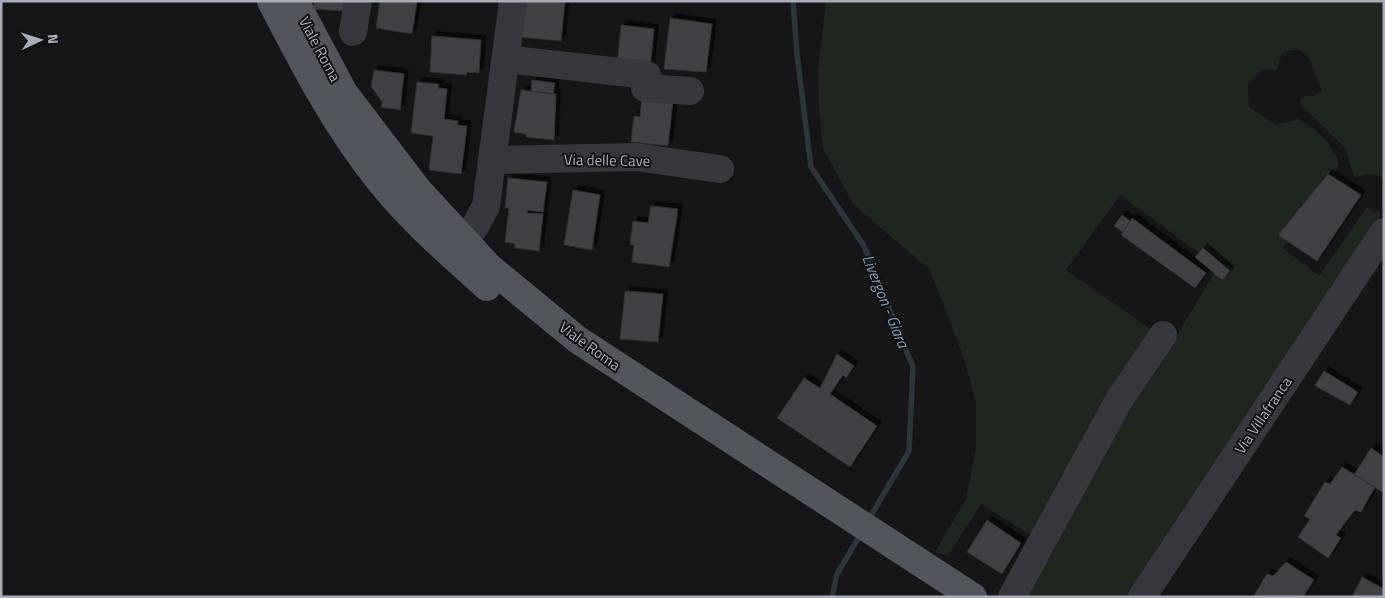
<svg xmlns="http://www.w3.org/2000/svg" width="1385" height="598" font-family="'Titillium Web',sans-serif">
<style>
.green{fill:#1e261f}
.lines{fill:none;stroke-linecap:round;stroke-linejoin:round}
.stream{stroke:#2c353c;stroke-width:5.5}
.building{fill:#404145;stroke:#303034;filter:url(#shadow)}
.minor{stroke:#37383d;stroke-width:28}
.major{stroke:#53555c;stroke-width:28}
.labels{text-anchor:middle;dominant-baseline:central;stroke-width:4;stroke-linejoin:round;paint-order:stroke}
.street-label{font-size:15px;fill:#a8adb8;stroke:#111113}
.water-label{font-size:16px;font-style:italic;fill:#7f9bb3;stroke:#111113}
</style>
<defs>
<filter id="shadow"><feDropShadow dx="4.5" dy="-4.5" stdDeviation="0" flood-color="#0009"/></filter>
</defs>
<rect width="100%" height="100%" fill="#161618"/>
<path class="green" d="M826,1H1384L1383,181C1375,169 1367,176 1354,177L1345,148L1301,105L1300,98L1303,96H1314L1322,90C1311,72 1313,40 1282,53L1277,70L1263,69L1248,84L1249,107L1276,125L1298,119C1314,128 1336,146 1339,165L1283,248L1319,276L1367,207L1373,212L1380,211V216L1130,597H1017L1071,499L1171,345L1218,267L1120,195L1066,270L1155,332L1038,540L981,504L948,556L935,552L966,499L976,448V401L963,356L930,270L853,204L823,148L819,109L818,71Z"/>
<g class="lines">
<path class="stream" d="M793,1L797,54L811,167L864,246L913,367L909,451L869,519
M832,597L837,574L862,532"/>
</g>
<path class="building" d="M314,1H344V11L314,9Z
M380,1H417L412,34L376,28Z
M524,1H565L561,41L520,37Z
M670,18L712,24L706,72L664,69Z
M621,25L654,29L650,70L617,66Z
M432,36L481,40L479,73L467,72L466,75L430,72Z
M374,70L404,74L400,110L381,107L382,102L371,86Z
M532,80L555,83L553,94L531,91Z
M417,82L439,84L438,88L447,89L444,119L458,121L457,125L467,126L461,174L429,170L433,136L411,133Z
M521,90L556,94L554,140L526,137V134L514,132Z
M642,97L673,100L668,146L631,142L634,116L640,117Z
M1328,174L1361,195L1317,261L1278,235Z
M508,178L547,182L543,212L527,210V213L543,214L539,251L515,248V244L505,242L509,208H505Z
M573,190L600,195L592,250L564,245Z
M651,206L678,209L669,267L632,262L634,245L630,244L633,221L648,223Z
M1122,215L1130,221L1123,232L1114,226Z
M1132,218L1206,273L1195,288L1121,235Z
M1203,248L1230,271L1222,280L1195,257Z
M625,291L663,294L658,342L620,339Z
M837,354L854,366L846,378L843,375L830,394L877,426L850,467L777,418L804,378L820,388Z
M1324,371L1358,392L1350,405L1317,387L1315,385Z
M1371,448L1384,457V493L1354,475Z
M1342,467L1375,487L1361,512L1355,510L1336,535L1341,538L1328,558L1298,537L1310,519L1304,516L1325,482L1330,484Z
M987,520L1021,543L1002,574L967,552Z
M1286,562L1314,580L1303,597H1253L1267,574L1273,576Z
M1362,577L1384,589V597H1352Z"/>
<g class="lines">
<path class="minor" d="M353,32L358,1
M506,59L647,75L645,88L690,91
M493,160L636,157L720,169
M461,236L474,228L486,206L513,1
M1012,597L1119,400L1163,335
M1142,597L1384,232"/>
<path class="major" d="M271,1C303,63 335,125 379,180C410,219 450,254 487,287
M295,1L344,93L418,190L489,267L578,340L973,597"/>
</g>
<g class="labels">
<g class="street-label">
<text transform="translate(320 49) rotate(62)">Viale Roma</text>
<text transform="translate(607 160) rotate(1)">Via delle Cave</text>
<text transform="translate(590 346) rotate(36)">Viale Roma</text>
<text transform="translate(1263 415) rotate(-56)">Via Villafranca</text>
</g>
<g class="water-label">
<text transform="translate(886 301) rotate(68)">Livergon - Giara</text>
</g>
</g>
<rect width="1385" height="598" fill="none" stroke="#a8adb8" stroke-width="5"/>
<g transform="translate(40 40) rotate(86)" stroke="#111113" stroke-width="4" paint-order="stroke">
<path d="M0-4L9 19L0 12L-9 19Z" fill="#a8adb8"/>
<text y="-8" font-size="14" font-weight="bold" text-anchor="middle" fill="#a8adb8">N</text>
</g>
</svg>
